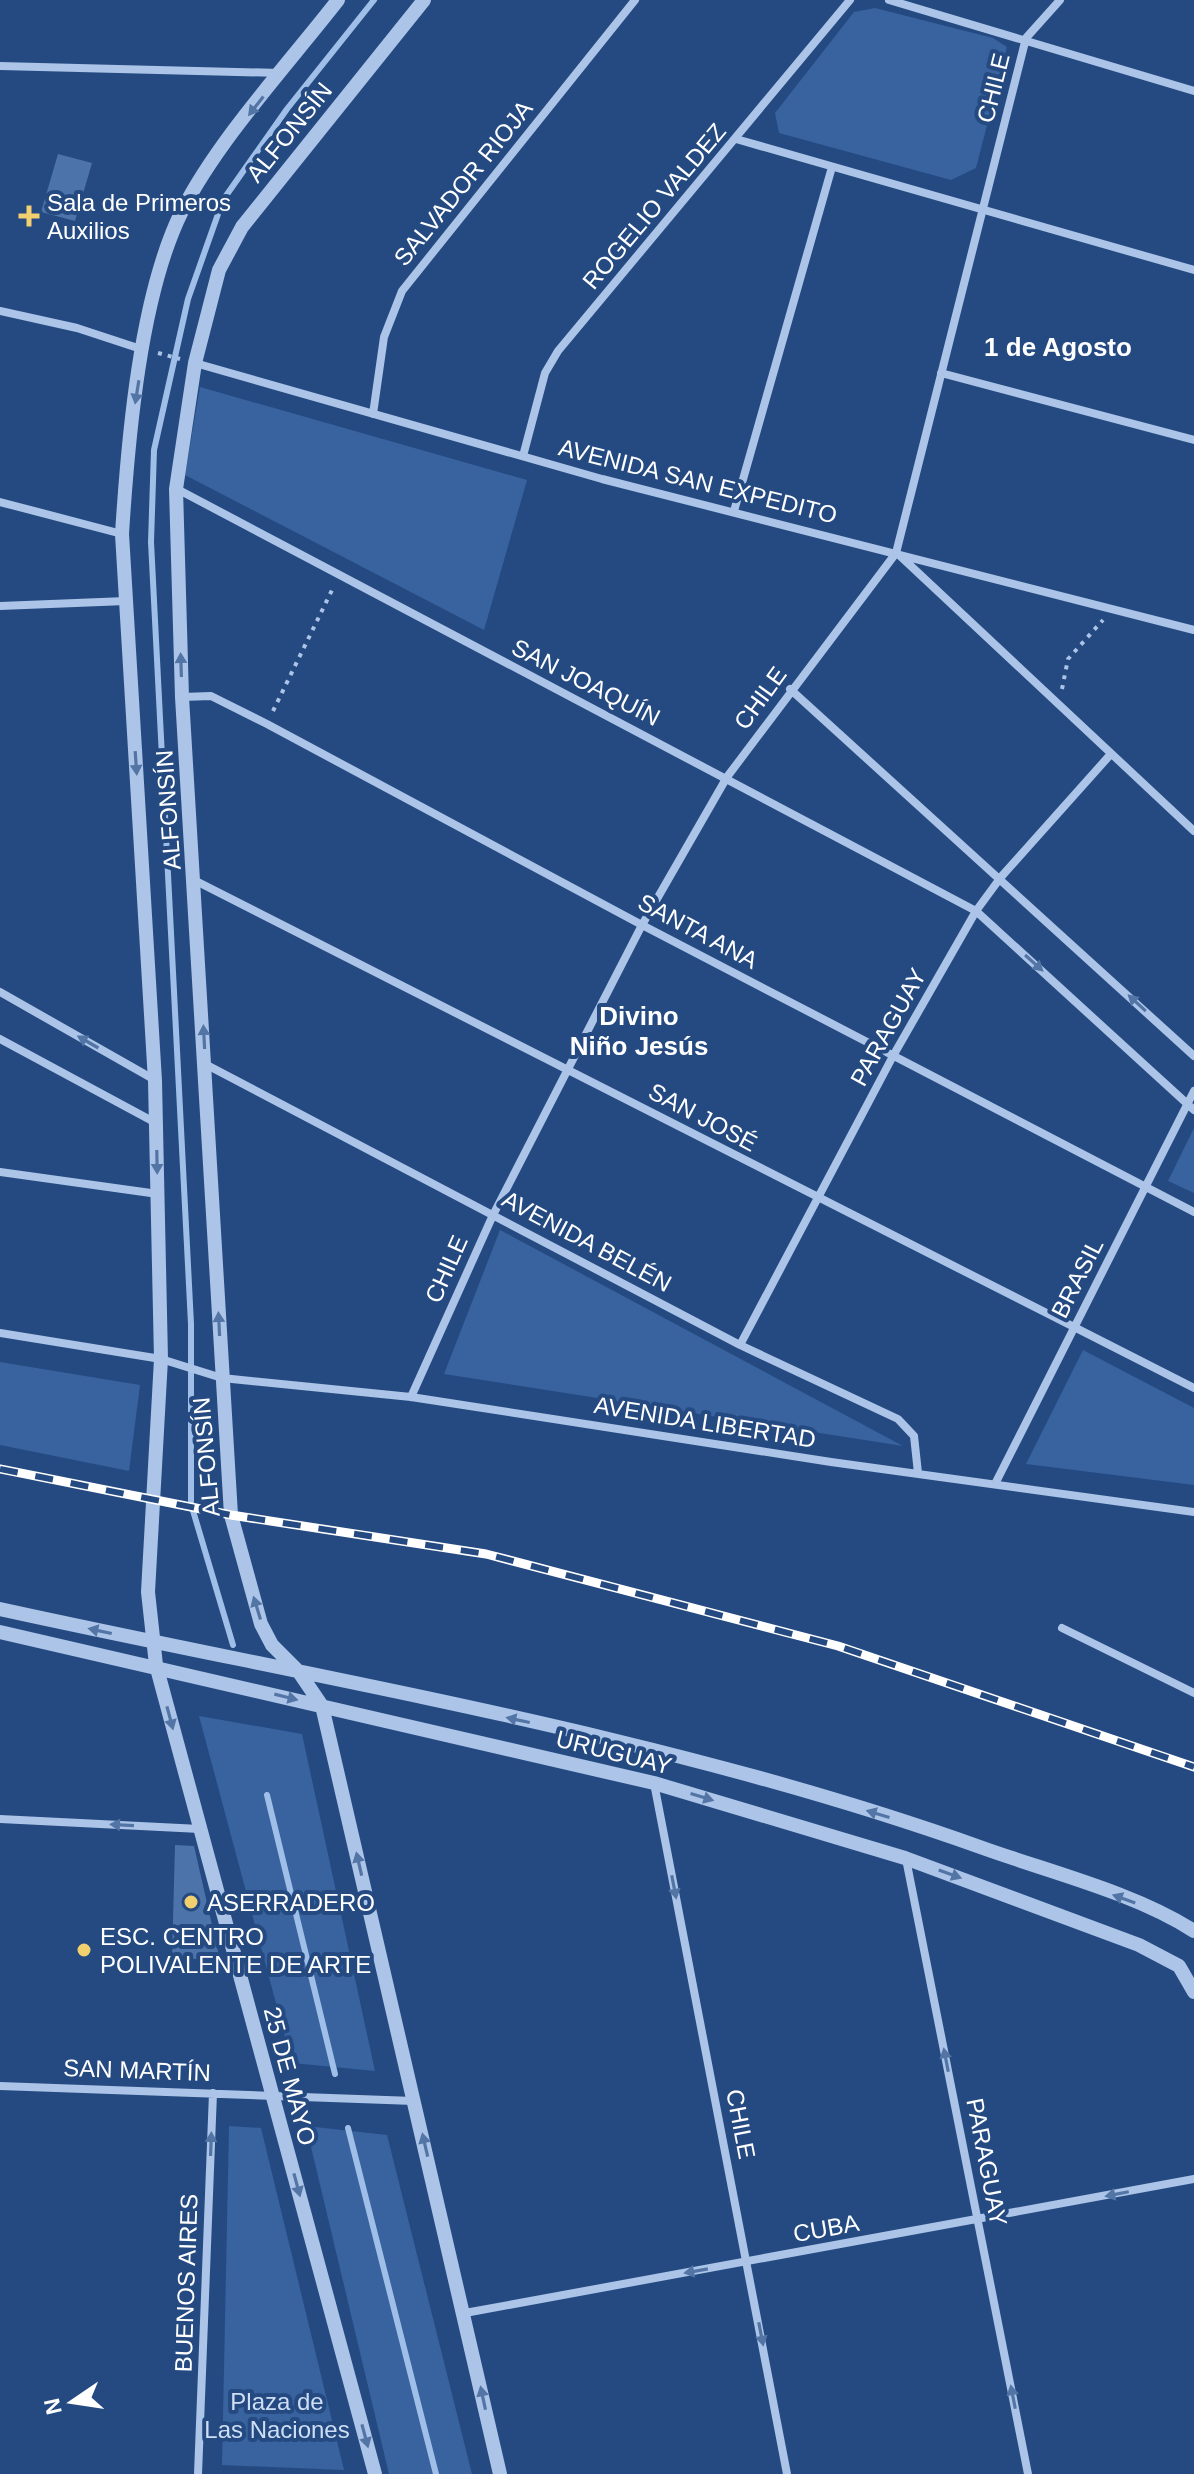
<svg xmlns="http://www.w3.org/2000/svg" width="1194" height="2474" font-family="Arial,sans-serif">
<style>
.green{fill:#38639f}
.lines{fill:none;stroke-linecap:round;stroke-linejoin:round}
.stream{stroke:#9fbfe8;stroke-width:6}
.building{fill:#4c73aa}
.path{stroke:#abc4e7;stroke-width:4;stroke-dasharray:4 6;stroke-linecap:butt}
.minor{stroke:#abc4e7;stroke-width:8}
.tertiary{stroke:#abc4e7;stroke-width:14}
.rail-casing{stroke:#fff;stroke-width:9}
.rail{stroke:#244a81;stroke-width:6;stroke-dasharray:18;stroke-linecap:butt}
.oneway{fill:#5375a5}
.poi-dot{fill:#f2d06e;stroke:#244a81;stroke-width:3}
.labels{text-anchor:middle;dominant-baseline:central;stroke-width:8;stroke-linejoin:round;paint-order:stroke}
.street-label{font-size:24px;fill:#fff;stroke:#244a81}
.poi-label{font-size:24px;fill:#fff;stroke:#244a81;text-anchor:start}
.park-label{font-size:24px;fill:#cedff5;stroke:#244a81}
.neighbourhood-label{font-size:26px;font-weight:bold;fill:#fff;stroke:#244a81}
</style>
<rect width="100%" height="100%" fill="#244a81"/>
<path class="green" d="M875,8L993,38L1007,47L976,168L951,180L779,133L775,113L854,12Z
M200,387L527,480L484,630L185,475Z
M1194,1128V1193L1168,1181Z
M500,1230L903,1446L444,1374Z
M1083,1350L1194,1408V1485L1026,1464Z
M0,1362L140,1385L129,1471L0,1445Z
M199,1716L302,1734L375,2071L292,2063Z
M229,2126L261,2128L344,2470L222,2465Z
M306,2126L387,2135L472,2474H389Z"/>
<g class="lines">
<path class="stream" d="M233,1645L191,1504V1324L151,542L154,450L188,299L223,200L287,109L374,0
M267,1795L335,2074
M348,2128L436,2474"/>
</g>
<path class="building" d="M58,154L92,163L75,221L41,212Z
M175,1845L194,1846L220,1960L172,1958Z"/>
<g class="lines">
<path class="path" d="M158,353L180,359
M1062,689L1068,659L1103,620
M273,711L334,586"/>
<path class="minor" d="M889,0L1194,91
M0,66L280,73
M736,139L1194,270
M0,311L77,328L144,350
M195,363L602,479L1194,630
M941,373L1194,440
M373,414L384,337L402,291L635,0
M523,456L545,373L558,351L850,0
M177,489L976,911L1194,1110
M0,502L122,534
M734,511L832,167
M897,553L1194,831
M0,606L126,601
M790,689L1194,1056
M182,697L211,696L267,724L642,925L1194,1212
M194,880L1194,1388
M0,992L155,1080
M0,1039L156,1123
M205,1064L740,1345L898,1419L914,1436L918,1473
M0,1172L158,1194
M0,1333L161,1359L222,1378L411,1397L831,1462L1194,1512
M740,1345L893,1056L976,911L1001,877L1110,755
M411,1397L493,1215L642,925L727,777L896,553L1026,38L1060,0
M995,1484L1194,1091
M1062,1628L1194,1693
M654,1783L787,2474
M0,1819L200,1829
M906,1859L1028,2474
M0,2086L414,2101
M465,2313L1194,2179
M198,2474L213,2093"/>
<path class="tertiary" d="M338,0C289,63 217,141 182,211C140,295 128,439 122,534L155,1081L161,1359L148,1592L156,1665L375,2474
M424,0L242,227L219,270L195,363L176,489L182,697L231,1515L261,1624L272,1645L299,1672L322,1706L500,2474
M0,1609C328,1681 663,1734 980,1847C1049,1872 1133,1892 1194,1931
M0,1632L654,1783L905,1858L1139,1945L1179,1966L1194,1992"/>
<g class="rail-casing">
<path id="rail" d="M0,1469L231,1515L486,1554L838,1646L1194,1767"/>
</g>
<use href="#rail" class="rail"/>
</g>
<defs><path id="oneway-solid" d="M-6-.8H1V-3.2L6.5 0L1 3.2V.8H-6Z" transform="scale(2)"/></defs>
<g class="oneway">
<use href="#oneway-solid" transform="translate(256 106) rotate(128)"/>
<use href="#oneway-solid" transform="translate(137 392) rotate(99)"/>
<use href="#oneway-solid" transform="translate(181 665) rotate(-92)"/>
<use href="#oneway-solid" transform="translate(136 763) rotate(86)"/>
<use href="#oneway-solid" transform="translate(1034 963) rotate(42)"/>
<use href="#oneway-solid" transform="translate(1137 1003) rotate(-137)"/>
<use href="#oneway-solid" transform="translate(204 1037) rotate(-93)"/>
<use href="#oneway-solid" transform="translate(88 1042) rotate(-150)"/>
<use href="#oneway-solid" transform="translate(157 1162) rotate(89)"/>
<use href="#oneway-solid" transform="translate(219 1324) rotate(-93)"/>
<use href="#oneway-solid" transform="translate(257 1608) rotate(-107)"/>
<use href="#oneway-solid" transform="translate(100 1631) rotate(-168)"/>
<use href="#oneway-solid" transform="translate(286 1697) rotate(14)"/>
<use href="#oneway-solid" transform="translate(170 1718) rotate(75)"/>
<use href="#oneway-solid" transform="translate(518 1720) rotate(-168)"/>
<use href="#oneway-solid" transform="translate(702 1797) rotate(17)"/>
<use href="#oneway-solid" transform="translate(878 1814) rotate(-163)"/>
<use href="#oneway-solid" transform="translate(122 1825) rotate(-177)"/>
<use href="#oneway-solid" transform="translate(359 1864) rotate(-103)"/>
<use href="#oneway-solid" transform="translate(950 1874) rotate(20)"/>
<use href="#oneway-solid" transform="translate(674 1887) rotate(79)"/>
<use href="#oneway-solid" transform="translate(1124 1899) rotate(-160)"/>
<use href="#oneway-solid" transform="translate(946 2060) rotate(-101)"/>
<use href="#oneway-solid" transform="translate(211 2144) rotate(-88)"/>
<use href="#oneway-solid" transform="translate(425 2145) rotate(-103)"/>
<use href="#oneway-solid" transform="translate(297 2185) rotate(75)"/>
<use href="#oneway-solid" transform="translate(1117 2194) rotate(169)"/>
<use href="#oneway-solid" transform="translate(696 2271) rotate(170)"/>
<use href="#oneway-solid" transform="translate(761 2334) rotate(79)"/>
<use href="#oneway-solid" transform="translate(1013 2397) rotate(-101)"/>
<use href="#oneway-solid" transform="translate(483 2398) rotate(-102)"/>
<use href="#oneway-solid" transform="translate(365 2436) rotate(75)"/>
</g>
<g class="poi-dot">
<path d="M25 204h8v8h8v8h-8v8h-8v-8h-8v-8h8z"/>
<circle cx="191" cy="1902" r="8"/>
<circle cx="84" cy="1950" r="8"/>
</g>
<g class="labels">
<g class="street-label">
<text transform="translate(993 88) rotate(-76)">CHILE</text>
<text transform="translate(289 132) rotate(-51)">ALFONSÍN</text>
<text transform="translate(463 183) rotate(-51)">SALVADOR RIOJA</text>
<text transform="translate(654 206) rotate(-50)">ROGELIO VALDEZ</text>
<text transform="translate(698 481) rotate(14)">AVENIDA SAN EXPEDITO</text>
<text transform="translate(586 682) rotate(27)">SAN JOAQUÍN</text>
<text transform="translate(760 698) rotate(-54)">CHILE</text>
<text transform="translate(168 810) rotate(-94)">ALFONSÍN</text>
<text transform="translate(698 931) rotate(28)">SANTA ANA</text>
<text transform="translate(888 1027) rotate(-61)">PARAGUAY</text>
<text transform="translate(703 1117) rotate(28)">SAN JOSÉ</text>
<text transform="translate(587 1241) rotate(28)">AVENIDA BELÉN</text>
<text transform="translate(446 1269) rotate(-66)">CHILE</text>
<text transform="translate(1077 1278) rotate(-63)">BRASIL</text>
<text transform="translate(705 1422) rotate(9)">AVENIDA LIBERTAD</text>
<text transform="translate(206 1457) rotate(-95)">ALFONSÍN</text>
<text transform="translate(614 1752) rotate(14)">URUGUAY</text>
<text transform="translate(137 2070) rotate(2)">SAN MARTÍN</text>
<text transform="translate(290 2076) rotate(75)">25 DE MAYO</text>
<text transform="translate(741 2124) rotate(79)">CHILE</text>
<text transform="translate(987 2162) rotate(79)">PARAGUAY</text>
<text transform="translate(826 2228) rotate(-10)">CUBA</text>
<text transform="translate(186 2283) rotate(-88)">BUENOS AIRES</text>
</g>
<g class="poi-label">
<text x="47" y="202">Sala de Primeros<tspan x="47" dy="28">Auxilios</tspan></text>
<text x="207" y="1902">ASERRADERO</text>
<text x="100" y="1936">ESC. CENTRO<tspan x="100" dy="28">POLIVALENTE DE ARTE</tspan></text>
</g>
<g class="park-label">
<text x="277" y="2401">Plaza de<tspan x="277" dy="28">Las Naciones</tspan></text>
</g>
<g class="neighbourhood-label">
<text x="1058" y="347">1 de Agosto</text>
<text x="639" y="1016">Divino<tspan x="639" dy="30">Niño Jesús</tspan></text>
</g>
</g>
<g transform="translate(72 2402) rotate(257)" stroke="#244a81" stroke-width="6" paint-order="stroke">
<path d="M0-6L14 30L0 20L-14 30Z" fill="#ffffff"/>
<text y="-12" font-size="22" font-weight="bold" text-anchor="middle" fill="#ffffff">N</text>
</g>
</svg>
